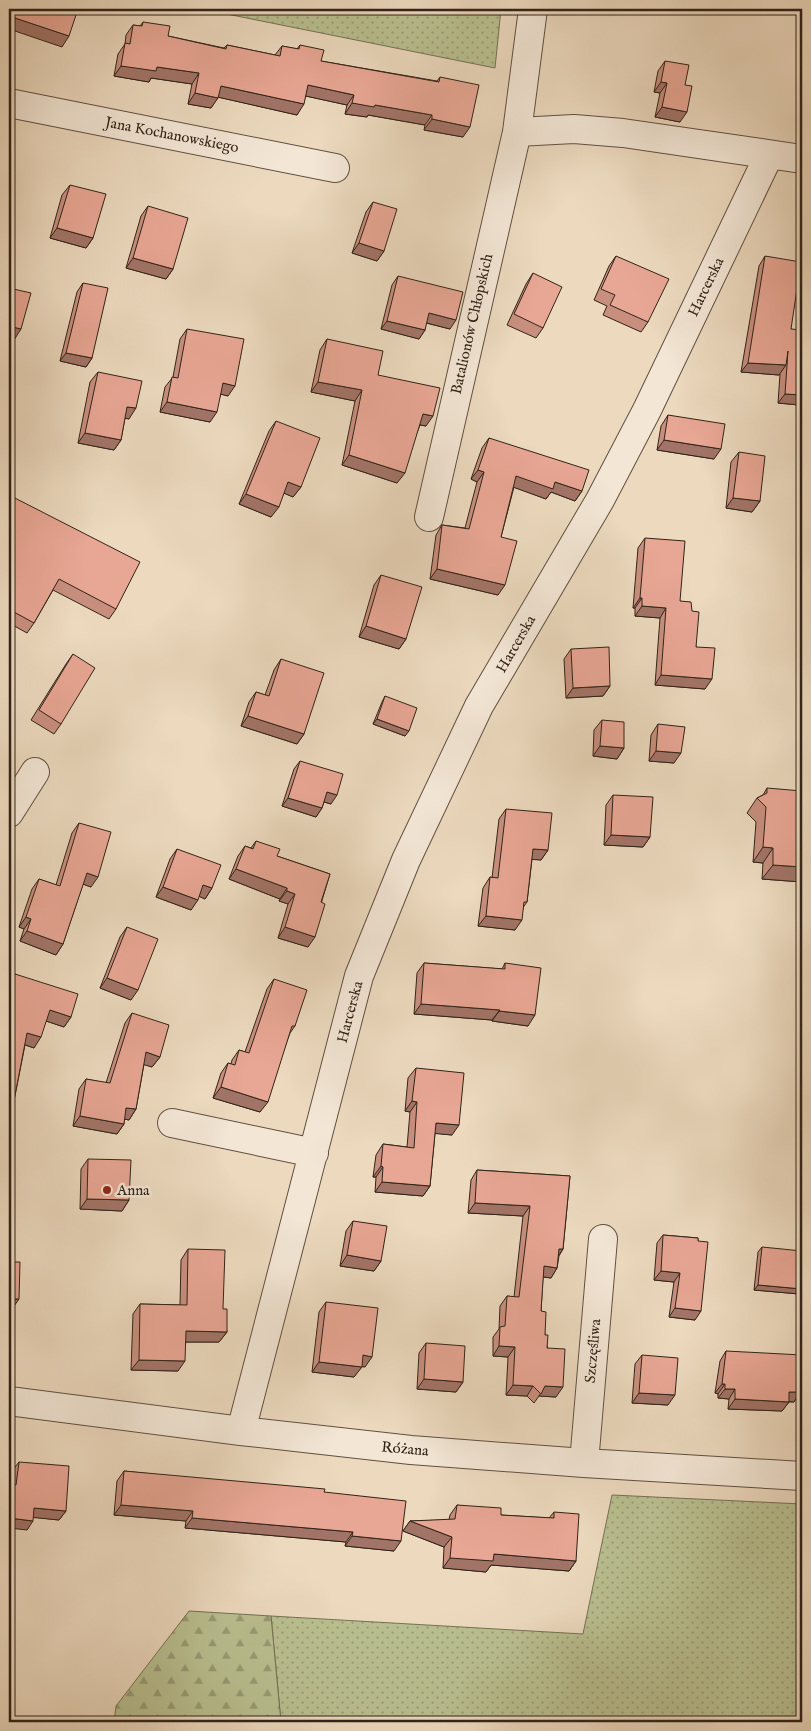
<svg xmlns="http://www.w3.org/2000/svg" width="811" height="1731" font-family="'IM FELL English',serif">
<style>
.green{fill:url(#green-dots);stroke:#757154}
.forest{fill:url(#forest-firs);stroke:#757154}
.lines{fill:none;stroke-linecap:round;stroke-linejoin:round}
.minor-casing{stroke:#605042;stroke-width:30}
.minor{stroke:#f3e6d5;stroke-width:28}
.wall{fill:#c88f7f;stroke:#312318}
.shaded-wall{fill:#a27468;stroke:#312318}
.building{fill:#e8a694;stroke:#312318}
.poi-dot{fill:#8f2418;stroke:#f3e6d5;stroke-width:2}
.labels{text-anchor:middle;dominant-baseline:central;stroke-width:5;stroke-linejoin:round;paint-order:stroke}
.street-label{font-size:15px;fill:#312318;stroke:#f3e6d5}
.poi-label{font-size:15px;fill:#312318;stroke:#f3e6d5;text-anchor:start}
</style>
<defs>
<pattern id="green-dots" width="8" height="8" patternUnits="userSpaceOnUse" patternTransform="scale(1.25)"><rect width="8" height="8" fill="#b9bf90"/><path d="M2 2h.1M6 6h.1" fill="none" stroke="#979b75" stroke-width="1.8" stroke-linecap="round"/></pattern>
<pattern id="forest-firs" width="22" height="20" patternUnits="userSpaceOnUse" patternTransform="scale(1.25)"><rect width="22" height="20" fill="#b9bf90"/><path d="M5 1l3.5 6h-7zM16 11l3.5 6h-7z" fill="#979b75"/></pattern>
</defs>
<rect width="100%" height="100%" fill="#ecd9be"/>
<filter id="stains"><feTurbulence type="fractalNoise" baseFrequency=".004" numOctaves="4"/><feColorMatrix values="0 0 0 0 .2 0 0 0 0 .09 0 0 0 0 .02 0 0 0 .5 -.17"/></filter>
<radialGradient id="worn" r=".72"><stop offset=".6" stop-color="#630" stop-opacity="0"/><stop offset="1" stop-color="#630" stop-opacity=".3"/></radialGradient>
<path class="green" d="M202,9H501L495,68Z
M612,1495L802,1504V1722H281L271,1616L583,1634Z"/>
<path class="forest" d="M189,1611L271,1616L281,1722H114L116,1706Z"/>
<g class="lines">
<g class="minor-casing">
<path id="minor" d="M9,103L335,168
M517,132L574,129L623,133L802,159
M429,517L517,132L533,9
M9,813L35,772
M172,1123L314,1153
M9,1401L241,1431L411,1450L584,1463L802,1476
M241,1431L359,976L406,860L479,706L600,500L647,410L769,155
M584,1463L603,1239"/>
</g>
<use href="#minor" class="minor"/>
</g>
<path class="wall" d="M143,22L168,36L224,48L227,45L275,55L282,46L297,49L300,45L321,61L437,81L440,77L463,137L424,130L425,125L368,115L367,117L345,114L347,105L306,96L297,115L218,97L211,108L188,104L192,84L151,78L149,82L114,76L118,54L125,44L126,35L133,25L140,26Z
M665,61L685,85L680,122L655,117L660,93L654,92L658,71Z
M70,185L93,238L86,248L50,238L62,195Z
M373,202L384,251L377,261L352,253L366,212Z
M148,206L173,269L166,279L126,268L141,216Z
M616,256L648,322L641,332L603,315L607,306L594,300L609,266Z
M765,256L791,329L799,405L778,403L780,374L779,375L741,372L759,266Z
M533,273L543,328L536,338L507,325L526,284Z
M398,276L450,329L426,323L425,330L419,339L381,329L392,285Z
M83,283L92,358L86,367L60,361L77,292Z
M187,329L228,396L221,394L210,422L160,412L165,387L173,377L180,339Z
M327,339L378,375L426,426L420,425L397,483L342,465L355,401L311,392L320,350Z
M98,372L129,419L125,418L121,440L114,450L78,443L90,382Z
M668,415L714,459L657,450L661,426Z
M276,421L301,487L293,497L284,493L271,517L239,504L269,431Z
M489,438L582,491L575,501L551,492L546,499L514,487L501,537L498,595L430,579L436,535L442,525L465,528L477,482L471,479L482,448Z
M739,452L760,501L752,512L726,508L731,462Z
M9,495L116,609L109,619L53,590L34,623L27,633L9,623Z
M645,538L680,601L692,611L696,647L705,689L655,685L660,618L635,616V608H633L638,548Z
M381,575L406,639L399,649L359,637L374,585Z
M571,649L610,686L603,696L566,698L564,659Z
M73,654L61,724L54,734L31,720L66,664Z
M281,659L304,734L297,744L241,726L249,702L256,692L265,695L274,670Z
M385,696L405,736L373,724L382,702Z
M602,720L624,748L617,759L593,756L594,730Z
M658,724L674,763L649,761L651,735Z
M300,761L331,804L324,802L322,808L316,817L282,806L294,769Z
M767,788L801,815L802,882L762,879L763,863L753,862L756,822L747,813L757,798L763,795Z
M613,795L650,837L643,847L604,845L606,805Z
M506,809L548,850L541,860L532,859L527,902L524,906L515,930L478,926L483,888L490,877L492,878L499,819Z
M79,823L91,887L83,884L63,944L56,955L20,941L24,929L19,927L32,889L39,879L56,885L72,833Z
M256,841L277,856L330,874L308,947L278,938L288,904L279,901L280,899L229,879L238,856L245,846L251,848Z
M177,849L212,888L205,899L199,896L191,910L156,897L170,859Z
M127,927L131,1000L100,988L120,937Z
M424,963L502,969L505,963L528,1026L492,1021V1020L414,1014L417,973Z
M15,974L71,1017L64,1027L46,1021L34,1048L25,1045L9,1126V983Z
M274,979L295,1026L290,1033L260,1112L213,1098L221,1073L228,1063L231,1064L232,1060L239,1050L245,1052L267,989Z
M132,1013L160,1057L152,1067L144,1064L136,1109L129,1120L124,1119V1124L117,1134L73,1126L79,1089L86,1079L106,1083L125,1023Z
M416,1068L452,1135L435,1133L430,1186L423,1196L375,1192L376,1177H373L376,1155L383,1144L407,1147L410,1112L405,1111L408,1078Z
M88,1159L129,1200L122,1211L80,1209L81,1169Z
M477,1170L570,1176L563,1249L559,1256L557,1268L551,1278L543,1277L541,1311L556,1397L539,1396L534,1403L527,1396L506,1395L508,1357L493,1356V1337L499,1329L500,1306L507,1296L514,1297L523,1216L468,1213L471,1180Z
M353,1221L381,1261L374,1271L340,1266L346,1231Z
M663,1235L698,1238L695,1320L669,1317L674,1282L654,1280L657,1243Z
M762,1247L802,1289L799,1294L754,1290L758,1252Z
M188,1249L223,1309L227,1332L219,1342H186L178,1371L131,1370L133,1314L140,1304L180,1305L181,1260Z
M326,1302L365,1367L362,1366L354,1377L312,1372L319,1312Z
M426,1343L463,1382L456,1392L417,1389L419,1353Z
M726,1351L800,1392L794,1402H789L782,1411L728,1409L729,1399L718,1398V1394L715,1393L720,1361Z
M642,1355L668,1405L632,1403L635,1364Z
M19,1462L66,1511L59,1520L33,1517L27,1530L11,1484L12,1471Z
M124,1471L324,1492L394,1551L345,1546L346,1542L185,1528L186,1521L114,1515L117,1481Z
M457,1505L501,1515L549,1518L554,1512L576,1561L569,1571L491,1565L486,1572L443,1568L444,1547L403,1531L410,1521L449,1520L450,1515Z"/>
<path class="shaded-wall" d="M9,16L69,36L62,47L9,29Z
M121,66L157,67L199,73L192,84L151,78L149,82L114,76Z
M661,82L667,83L660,93L654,92Z
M308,85L354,95L347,105L301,95Z
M221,86L304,104L297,115L213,96Z
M195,93L218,98L211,108L188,104Z
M352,103L375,105L432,115L425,125L368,115L367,117L345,114Z
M662,107L687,112L680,122L655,117Z
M432,119L470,127L463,137L424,130Z
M57,228L93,238L86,248L50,238Z
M359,243L384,251L377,261L352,253Z
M133,258L173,269L166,279L126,268Z
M429,313L456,320L450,329L423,322Z
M387,321L425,330L419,339L381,329Z
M9,326L21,329L14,340L9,338Z
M66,353L92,358L86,367L60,361Z
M748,363L786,365L779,375L741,372Z
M318,382L362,390L355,401L311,392Z
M223,383L235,386L228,396L216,393Z
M785,394L802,395V400L799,405L778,403Z
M167,402L217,412L210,422L160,412Z
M127,407L136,408L129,419L120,417Z
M423,414L433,416L426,426L416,424Z
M85,433L121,440L114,450L78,443Z
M664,440L721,449L714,459L657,450Z
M349,455L405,473L397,483L342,465Z
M478,470L484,472L477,482L471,479Z
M516,476L555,482L582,491L575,501L551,492L546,499L510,486Z
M288,482L301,487L293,497L281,492Z
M246,494L279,507L271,517L239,504Z
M733,498L760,501L752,512L726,508Z
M437,569L505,585L498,595L430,579Z
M640,598H642L635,608H633Z
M642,606L666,608L660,618L635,616Z
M366,626L406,639L399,649L359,637Z
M661,675L712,679L705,689L655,685Z
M610,686L603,696L566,698L573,688Z
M248,716L304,734L297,744L241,726Z
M377,719L409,731L405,736L373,724Z
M600,746L624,748L617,759L593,756Z
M656,751L681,753L674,763L649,761Z
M327,792L337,795L331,804L321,801Z
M288,798L322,808L316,817L282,806Z
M611,835L650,837L643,847L604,845Z
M763,847L773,848L763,863L753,862Z
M533,849L548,850L541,860L526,859Z
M773,865L802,867V882L762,879Z
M236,869L287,888L280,899L229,879Z
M87,873L98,877L91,887L80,883Z
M203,885L212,888L205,899L196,895Z
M163,887L198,900L191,910L156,897Z
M287,891L295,894L288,904L279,901Z
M486,916L522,920L515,930L478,926Z
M26,917L31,919L24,929L19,927Z
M285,927L315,937L308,947L278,938Z
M27,931L63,944L56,955L20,941Z
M107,978L138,990L131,1000L100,988Z
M421,1004L500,1010L492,1020L414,1014Z
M50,1010L71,1017L64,1027L43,1020Z
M499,1011L535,1015L528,1026L492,1021Z
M27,1033L41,1037L34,1048L20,1043Z
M146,1052L160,1057L152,1067L138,1063Z
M221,1087L268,1102L260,1112L213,1098Z
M412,1101L417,1102L410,1112L405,1111Z
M126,1108L136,1109L129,1120L119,1118Z
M80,1116L124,1124L117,1134L73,1126Z
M436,1123L459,1125L452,1135L429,1133Z
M381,1166L383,1167L376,1177H373Z
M382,1182L430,1186L423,1196L375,1192Z
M87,1199L129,1200L122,1211L80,1209Z
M475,1203L530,1206L523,1216L468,1213Z
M559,1249H563L556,1259Z
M347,1255L381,1261L374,1271L340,1266Z
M544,1266L557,1268L551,1278L537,1276Z
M661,1271L680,1273L674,1282L654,1280Z
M758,1285L802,1289L799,1294L754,1290Z
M14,1299H19L12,1309Z
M675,1308L701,1311L695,1320L669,1317Z
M9,1323H14L9,1330Z
M186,1331L227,1332L219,1342H179Z
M499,1346L515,1347L508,1357L493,1356Z
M363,1355L372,1357L365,1367L356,1366Z
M139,1360L185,1361L178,1371L131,1370Z
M319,1362L362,1367L354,1377L312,1372Z
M424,1379L463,1382L456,1392L417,1389Z
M722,1384H725L718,1394L715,1393Z
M513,1385L533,1386L527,1396L506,1395Z
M545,1386L563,1387L556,1397L539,1396Z
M725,1389H735L729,1399L718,1398Z
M789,1392H800L794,1402L783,1401Z
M639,1393L675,1395L668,1405L632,1403Z
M735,1399L789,1402L782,1411L728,1409Z
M121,1505L193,1511L186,1521L114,1515Z
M34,1508L66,1511L59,1520L28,1517Z
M9,1518L33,1521L27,1530L9,1528Z
M192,1518L353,1532L346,1542L185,1528Z
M410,1521L452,1537L444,1547L403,1531Z
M352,1536L401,1541L394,1551L345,1546Z
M494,1554L576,1561L569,1571L491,1565L486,1572L443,1568L450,1558Z"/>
<path class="building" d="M9,9H78L69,36L9,16Z
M143,22L170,26L168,36L226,49L227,45L280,56L282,46L299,49L300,45L324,50L321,61L439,82L440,77L479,85L470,127L432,119V115L375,105L374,107L352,103L354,95L308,85L304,104L221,86L218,98L195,93L199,73L157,67L156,71L121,66L125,43L130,44L133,25L142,26Z
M665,61L689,65L685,85L692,86L687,112L662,107L667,83L661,82Z
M70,185L106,194L93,238L57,228Z
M373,202L397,209L384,251L359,243Z
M148,206L188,218L173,269L133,258Z
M616,256L669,279L648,322L610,305L615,295L601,289Z
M765,256L801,262L791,329L802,330V395L785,394L788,351L786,365L748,363Z
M533,273L562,287L543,328L514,314Z
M398,276L463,292L456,320L429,313L425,330L387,321Z
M83,283L108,288L92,358L66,353Z
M9,288L31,293L21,329L9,326Z
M187,329L244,339L235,386L223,383L217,412L167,402L172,377L178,378Z
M327,339L383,351L378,375L440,388L433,416L423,414L405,473L349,455L362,390L318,382Z
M98,372L142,381L136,408L127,407L121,440L85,433Z
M668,415L725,424L721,449L664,440Z
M276,421L320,438L301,487L288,482L279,507L246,494Z
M489,438L589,470L582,491L555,482L553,489L516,476L501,537L517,541L505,585L437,569L442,525L469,529L484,472L478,470Z
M739,452L765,456L760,501L733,498Z
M9,495L140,562L116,609L59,579L34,623L14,612L9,623Z
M645,538L685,541L680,601L691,602L692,611L699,612L696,647L715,648L712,679L661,675L666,608L642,606V598H640Z
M381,575L422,587L406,639L366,626Z
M609,647L610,686L573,688L571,649Z
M73,654L95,668L61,724L39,710Z
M281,659L324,673L304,734L248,716L256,692L269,696Z
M385,696L417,708L409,731L377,719Z
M602,720L624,722V748L600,746Z
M658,724L685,727L681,753L656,751Z
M300,761L343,774L337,795L327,792L322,808L288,798Z
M767,788L802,791L801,815H802V867L773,865V848L763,847L766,807L757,798L767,793Z
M613,795L653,797L650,837L611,835Z
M506,809L552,813L548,850L533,849L527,902H524L522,920L486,916L490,877L498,878Z
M79,823L111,832L98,877L87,873L63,944L27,931L31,919L26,917L39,879L60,886Z
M256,841L280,849L277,856L330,874L321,902L325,904L315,937L285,927L295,894L287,891V888L236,869L245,846L253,849Z
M177,849L221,865L212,888L203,885L198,900L163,887Z
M127,927L158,939L138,990L107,978Z
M424,963L505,969V963L541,968L535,1015L499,1011L500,1010L421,1004Z
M15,974L78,994L71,1017L50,1010L41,1037L27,1033L9,1126V994Z
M274,979L307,990L295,1026H292L268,1102L221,1087L228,1063L235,1065L239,1050L249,1053Z
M132,1013L169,1025L160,1057L146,1052L136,1109L126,1108L124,1124L80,1116L86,1079L110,1083Z
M416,1068L464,1073L459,1125L436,1123L430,1186L382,1182L383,1167L381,1166L383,1144L414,1148L417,1102L412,1101Z
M88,1159L131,1160L129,1200L87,1199Z
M477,1170L570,1176L563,1249H559L557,1268L544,1266L541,1311L546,1312L545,1335H548L547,1348L565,1349L563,1387L545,1386L541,1394L533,1386L513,1385L515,1347L499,1346L500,1327L505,1326L507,1296L519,1297L530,1206L475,1203Z
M353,1221L387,1226L381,1261L347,1255Z
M663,1235L698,1238V1241L708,1242L701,1311L675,1308L680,1273L661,1271Z
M762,1247L802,1251V1289L758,1285Z
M188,1249L225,1250L223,1309H227V1332L186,1331L185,1361L139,1360L140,1304L187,1305Z
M9,1262H20L19,1299H14V1323H9Z
M326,1302L378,1308L372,1357L363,1355L362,1367L319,1362Z
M426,1343L465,1346L463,1382L424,1379Z
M726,1351L802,1355L800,1392H789V1402L735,1399V1389H725V1384H722Z
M642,1355L678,1358L675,1395L639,1393Z
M19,1462L69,1466L66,1511L34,1508L33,1521L9,1518V1484L16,1485Z
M124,1471L325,1489L324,1492L406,1501L401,1541L352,1536L353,1532L192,1518L193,1511L121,1505Z
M457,1505L501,1508V1515L554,1518V1512L579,1514L576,1561L494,1554L493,1561L450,1558L452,1537L410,1521L455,1519Z"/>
<circle class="poi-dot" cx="107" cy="1190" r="5"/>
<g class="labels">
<g class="street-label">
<text transform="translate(172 135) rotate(11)">Jana Kochanowskiego</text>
<text transform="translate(706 287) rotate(-64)">Harcerska</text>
<text transform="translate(472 324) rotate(-77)">Batalionów Chłopskich</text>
<text transform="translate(516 644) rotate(-60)">Harcerska</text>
<text transform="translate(350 1012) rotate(-75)">Harcerska</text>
<text transform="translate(593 1351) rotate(-85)">Szczęśliwa</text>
<text transform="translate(405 1449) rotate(5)">Różana</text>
</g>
<g class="poi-label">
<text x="117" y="1190">Anna</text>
</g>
</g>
<rect width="811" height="1731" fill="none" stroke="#ecd9be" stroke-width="30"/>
<rect x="10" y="10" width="791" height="1711" fill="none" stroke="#312318" stroke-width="2.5"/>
<rect x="15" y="15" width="781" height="1701" fill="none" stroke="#312318"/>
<rect width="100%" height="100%" filter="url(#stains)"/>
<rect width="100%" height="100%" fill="url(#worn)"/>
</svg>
